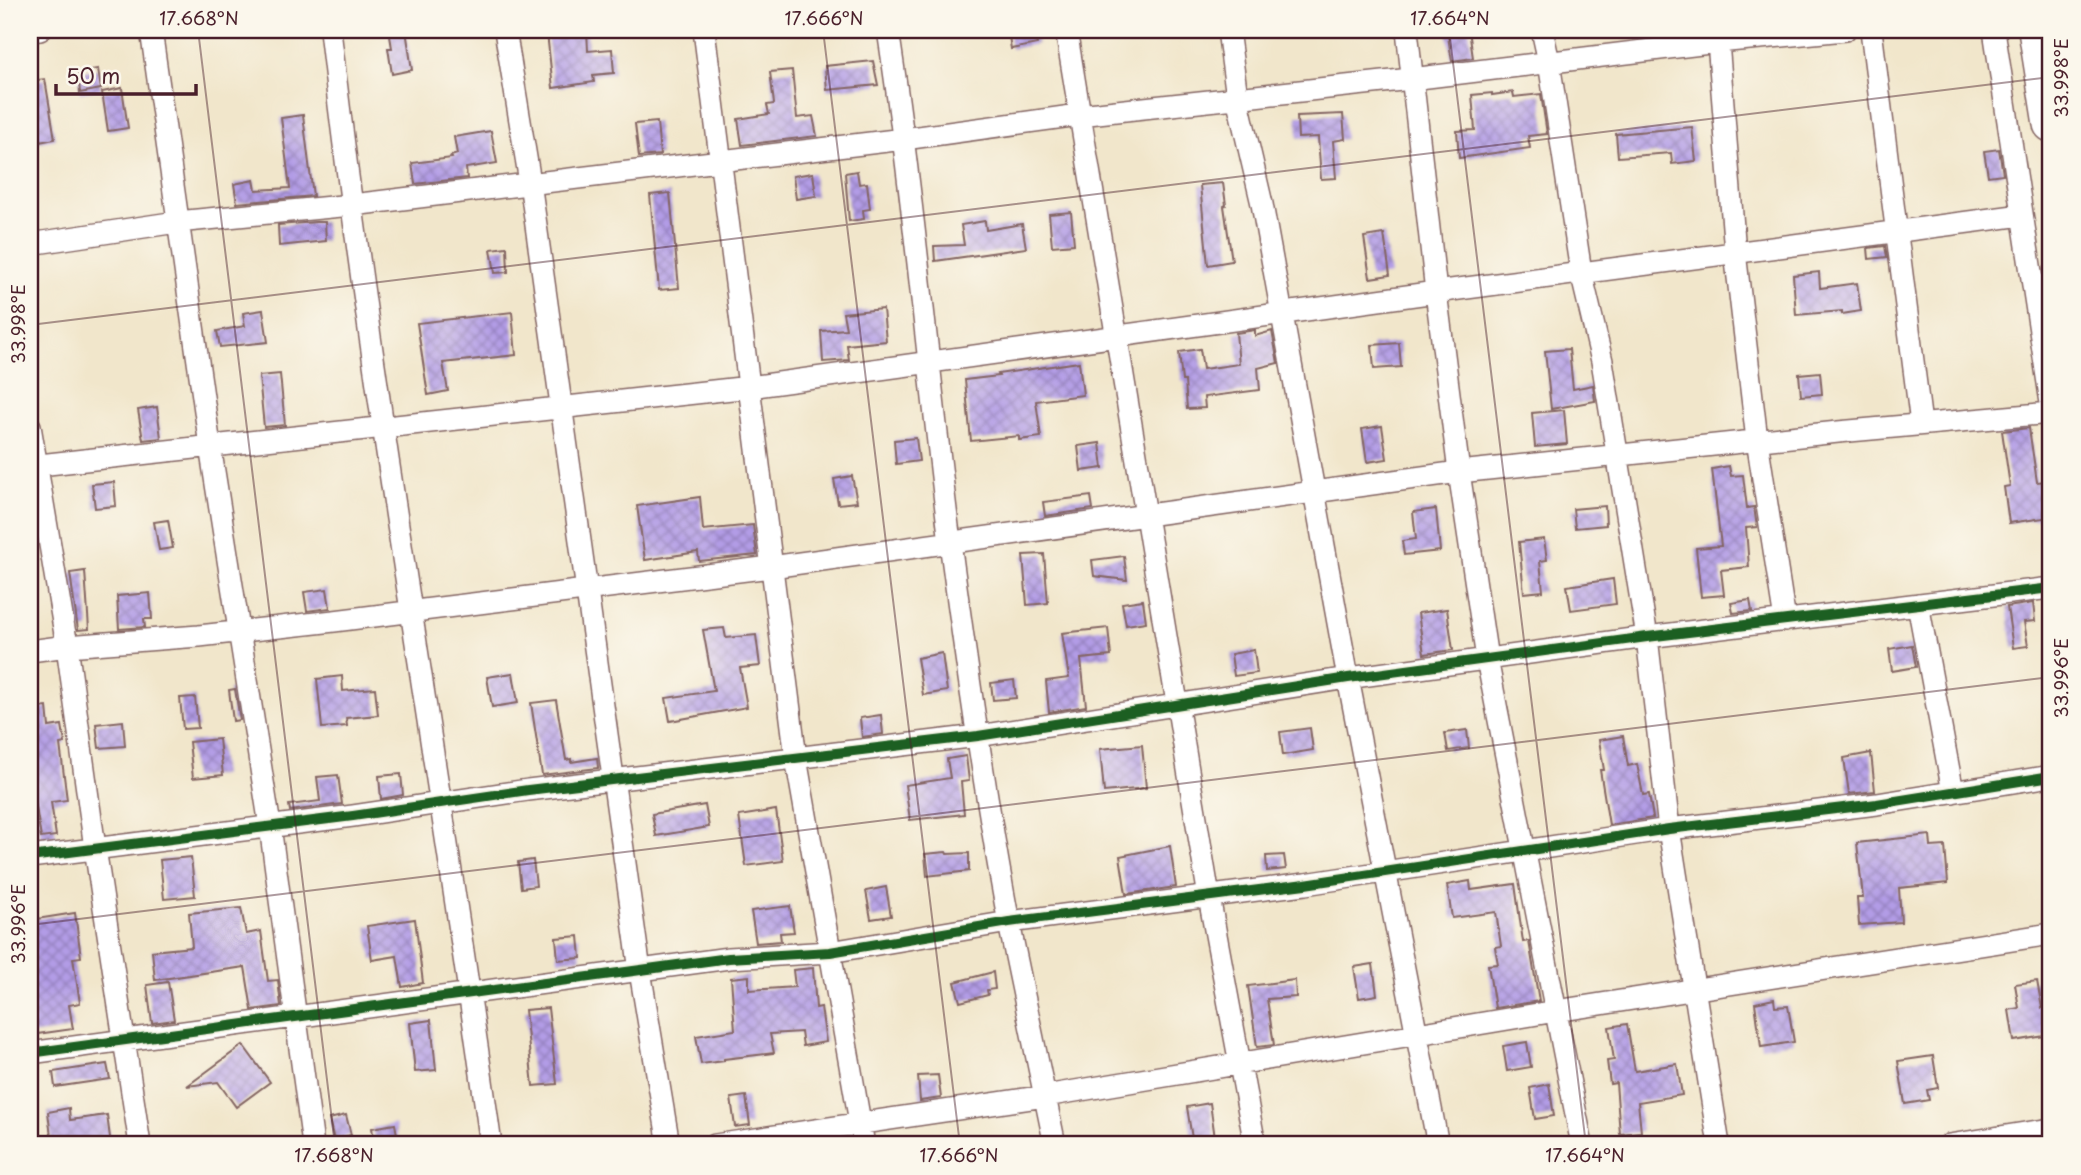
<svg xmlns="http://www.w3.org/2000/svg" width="2081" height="1175" font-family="'Playpen Sans',sans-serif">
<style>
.building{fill:url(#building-cross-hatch)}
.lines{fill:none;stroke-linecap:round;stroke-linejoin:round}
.minor-casing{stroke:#846563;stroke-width:24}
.trunk-casing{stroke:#846563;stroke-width:38}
.minor{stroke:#fff;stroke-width:21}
.trunk{stroke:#fff;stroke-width:35}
.cycleway-casing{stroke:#fbf7ec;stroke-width:15}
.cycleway{stroke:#1b5e20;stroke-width:10}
.ticks{fill:none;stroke:#4a1f2b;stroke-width:2;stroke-opacity:0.45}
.neatline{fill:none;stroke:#4a1f2b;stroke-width:2.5}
.ticks-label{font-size:18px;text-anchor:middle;fill:#4a1f2b}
</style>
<defs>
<pattern id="building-cross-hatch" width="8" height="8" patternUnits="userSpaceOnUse" patternTransform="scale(1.75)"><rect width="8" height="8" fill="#b29ce6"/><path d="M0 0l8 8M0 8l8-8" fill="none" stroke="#937fbb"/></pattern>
</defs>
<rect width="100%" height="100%" fill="#fbf7ec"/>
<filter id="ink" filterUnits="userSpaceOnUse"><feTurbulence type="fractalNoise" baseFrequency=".0143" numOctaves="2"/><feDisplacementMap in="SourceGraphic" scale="14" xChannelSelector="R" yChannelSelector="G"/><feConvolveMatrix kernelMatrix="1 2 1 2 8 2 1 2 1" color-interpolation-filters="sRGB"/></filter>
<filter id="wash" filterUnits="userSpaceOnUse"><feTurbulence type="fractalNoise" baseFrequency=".00686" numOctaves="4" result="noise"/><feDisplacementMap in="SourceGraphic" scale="28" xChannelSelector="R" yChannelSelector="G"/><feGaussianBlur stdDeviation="1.57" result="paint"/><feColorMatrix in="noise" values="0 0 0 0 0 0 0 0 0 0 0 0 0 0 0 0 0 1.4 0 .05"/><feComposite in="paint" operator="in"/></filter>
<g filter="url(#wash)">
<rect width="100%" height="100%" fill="#f1e6cb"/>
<g id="blocks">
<path class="building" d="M389,30H406L412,70L392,74L388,48H392Z
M587,30L588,51L612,49L614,73L593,75L594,82L553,88L547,33Z
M1008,30H1034L1037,44L1011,49Z
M1447,30H1469L1473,58L1452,61Z
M873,61L878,85L827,90L825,66Z
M98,69L101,89L80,93L78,72Z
M792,70L797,118L813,116L817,136L742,145L738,119L769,114L767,105L774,104L770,72Z
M45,79L55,139L34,143L30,114V81Z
M122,88L128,128L108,131L102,92Z
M1513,92L1514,97L1541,94L1547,134L1528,136L1530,148L1459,158L1457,131L1475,130L1472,95L1492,93V95Z
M1343,114L1345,139L1333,141L1336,178L1321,179L1318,137L1298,138L1297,116Z
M303,115L313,196L237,203L234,184L254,180L256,190L290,188L281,118Z
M657,122L660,155L639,157L635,124Z
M1692,127L1696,161L1672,164L1671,153L1618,157L1616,134Z
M491,131L497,163L466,168L467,178L415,184L412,163L452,158L451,156L457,154L454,137Z
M1999,149L2003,174L1988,176L1984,151Z
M857,171L859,184L867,183L870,209L863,210L864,219L849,221L845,173Z
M813,173L816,196L796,199L793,176Z
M1223,183L1226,205L1224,206L1232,261L1208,265L1200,185Z
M670,193L679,288L659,290L650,195Z
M1071,212L1074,244L1052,246L1049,214Z
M985,221L986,230L1022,224L1026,248L935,261L934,246L964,245L961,225Z
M316,222H325L326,241L279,246L278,225Z
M1384,234L1390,275L1370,278L1364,237Z
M1885,246L1887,257L1869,259L1868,248Z
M507,247L508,272L495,273L491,249Z
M1819,272L1820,288L1857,283L1861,311L1842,314V311L1796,315L1793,275Z
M883,309L886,341L847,345L849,360L823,362L821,331L846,329L843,313Z
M263,310L268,342L220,347L217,331L245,326L243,313Z
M512,312L516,355L443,363L448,391L428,395L417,323Z
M1255,330V336L1272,331L1278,363L1258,368L1260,390L1204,397L1205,408L1187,409L1185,381H1182L1179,352L1200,349L1203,369L1239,364L1236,333Z
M1399,343L1401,367L1374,369L1372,345Z
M1569,349L1573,389L1593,385L1595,401L1551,409L1545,351Z
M1079,362L1083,395L1036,401L1041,437L1019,440V436L971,441L965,380L999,376L998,374Z
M1820,372L1822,394L1801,396L1799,374Z
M280,374L285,425L264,427L259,376Z
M157,407L161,438L143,440L138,410Z
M1564,410L1567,444L1535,447L1532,413Z
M1382,426L1387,459L1367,462L1362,429Z
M2029,428L2037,482L2047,481L2051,517L2009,523L2004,487L2010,486L2002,431Z
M916,438L919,461L896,464L894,440Z
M1100,443L1103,468L1081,471L1078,446Z
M1729,466L1731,476L1743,475L1747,508L1754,507L1757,527L1746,528L1749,567L1721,570L1724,595L1701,597L1696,548L1721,546L1712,469Z
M852,476L857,502L838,504L834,479Z
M114,482L116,506L95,508L92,484Z
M1091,496L1093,509L1045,516L1043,502Z
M700,497L703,530L753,525L757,555L699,561L698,552L645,560L637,506Z
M1605,506L1606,525L1575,528L1573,509Z
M1436,509L1440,551L1404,555L1402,541L1416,539L1413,512Z
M168,520L173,548L159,550L154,522Z
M1544,539L1547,560L1540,561L1543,591L1524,593L1519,542Z
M1044,554L1048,603L1027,605L1023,555Z
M1124,556L1127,580L1094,576L1092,560Z
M85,571L89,629L78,630L70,573Z
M1613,579L1616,604L1571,610L1567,586Z
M327,589L330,608L307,611L304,592Z
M150,593L152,619H144L145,627L119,629L117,596Z
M1143,600L1146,622L1126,625L1122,603Z
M1750,600L1752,611L1733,613L1731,603Z
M2033,603L2035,621L2024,622L2028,646L2013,648L2007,607Z
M1447,609L1453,650L1424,654L1418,613Z
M724,628L726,638L756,635L760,666L740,668L747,707L670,721L666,698L714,691L703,630Z
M1108,628L1111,656L1081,659L1086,706L1049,712L1046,681L1069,678L1062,633Z
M1912,645L1916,667L1892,671L1889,649Z
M1254,650L1257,673L1234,676L1231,654Z
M942,653L947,691L923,695L917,658Z
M513,673L518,703L492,707L487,677Z
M342,676L343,691L375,688L378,715L346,718L347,726L322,728L317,679Z
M1014,680L1016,698L993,700L991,683Z
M235,689L240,720L233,721L229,690Z
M195,697L198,728L183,729L180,698Z
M556,700L566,760L571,759V762L597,758L598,768L542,775L531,703Z
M47,707L49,727L62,725L65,743L60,744L67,800L51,802L56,836L41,838L32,782H30V709Z
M881,715L883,734L862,737L860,718Z
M123,721L125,746L99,748L96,724Z
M1310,728L1313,750L1283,755L1280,732Z
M1467,730L1469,748L1448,751L1445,733Z
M1623,736L1628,766L1637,764L1643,795L1649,794L1653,818L1609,825L1600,770H1604L1599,740Z
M219,739L223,775L193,778L189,742Z
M1142,745L1146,788L1104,792L1100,749Z
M1871,753L1875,791L1849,794L1844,758Z
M966,756L969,781L961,782L964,814L910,820L905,785L950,778L947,759Z
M401,774L403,795L381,799L379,776Z
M338,775L342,804L290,811L289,805L320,801L317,777Z
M705,805L709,827L656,836L652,814Z
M776,810L783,861L746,866L739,816Z
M1930,835L1931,847L1945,846L1948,883L1899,888L1901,922L1859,925L1857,898H1863L1857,843Z
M1170,846L1176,887L1126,894L1120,856Z
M946,852L947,854L969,853V871L927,876L925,854Z
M1284,855L1286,869L1267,871L1266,856Z
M191,857L195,896L164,899L160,860Z
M533,860L536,886L521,888L518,862Z
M1470,881L1471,890L1515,884L1523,942L1529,941L1539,1001L1495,1008L1488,965L1498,964L1495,947L1501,946L1496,912L1452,918L1447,885Z
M886,887L891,916L871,919L866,891Z
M790,906L794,932L780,933L781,941L756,943L751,911Z
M241,908L246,934L261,931L268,981L278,980L281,1006L252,1010L245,967L155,980L152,951L192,947L189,913Z
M75,913L81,957L73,958L80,1003L69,1005L73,1029L30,1035V920Z
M415,919L423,983L402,987L397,956L372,960L367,926Z
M579,936L581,958L558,960L556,938Z
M1373,964L1377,995L1359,998L1354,967Z
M813,968L816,1008L821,1007L826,1042L803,1046L801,1032L770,1034L774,1053L724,1059V1061L701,1064L696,1036L735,1030L731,978L749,976V990L795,987L793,970Z
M993,972L995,989L987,990L988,995L960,1002L955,982Z
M1295,980L1296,997L1267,999L1274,1045L1257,1047L1248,986Z
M2037,981L2042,1008L2050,1006L2051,1035L2014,1041L2009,1010L2019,1008L2015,984Z
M168,982L174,1020L152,1023L147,985Z
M1774,999L1775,1007L1788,1006L1794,1042L1761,1047L1755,1003Z
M548,1008L557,1084L533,1086L525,1010Z
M431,1020L436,1070L415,1072L410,1023Z
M1627,1024L1635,1071L1677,1064L1682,1095L1638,1102L1641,1132L1620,1134L1616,1083L1610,1084L1607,1061L1614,1060L1609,1027Z
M1527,1042L1531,1067L1507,1071L1503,1046Z
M243,1045L270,1082L236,1107L218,1082L187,1086Z
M1933,1056L1938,1088L1927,1090L1929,1100L1905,1104L1898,1061Z
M107,1064L110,1079L55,1087L53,1072Z
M938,1075L941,1098L920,1101L918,1076Z
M1549,1084L1554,1116L1535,1119L1530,1088Z
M746,1096L750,1125L735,1127L731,1098Z
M1210,1103L1216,1145H1193L1187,1107Z
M69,1108L70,1120L107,1115L111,1145H52L48,1112Z
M346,1115L351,1135L334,1140L329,1119Z
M395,1124L399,1145H375L372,1128Z"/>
</g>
</g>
<g filter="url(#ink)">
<use href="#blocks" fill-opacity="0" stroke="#846563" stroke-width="2"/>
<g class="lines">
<g class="minor-casing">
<path id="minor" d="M151,30L210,446L270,826L313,1145
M330,30C373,403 440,773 491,1145
M505,30L530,182L640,971L669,1145
M704,30L796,758L864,1145
M888,30C914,200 928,371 950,542C967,669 985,797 1009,923C1024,997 1040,1071 1055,1145
M1066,30L1209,897L1255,1145
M1228,30L1237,97L1262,204L1348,678L1438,1145
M1407,30L1436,292L1459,472L1487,659L1582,1145
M1542,30L1549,62L1581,272L1602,361L1647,637L1669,829L1719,1145
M1871,30L1921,424
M1994,30L2051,403
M30,31L40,30
M1718,42L1735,252L1757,440L1785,621
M30,244L177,222L352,205L904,139L1079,115L1411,79L1718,42L1845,30
M30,426L67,646L95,848L140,1145
M30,466L750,387L1436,292L2022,215
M1918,604L1953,792
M30,651L67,646L199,636L334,621L771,567L1459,472L1838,432L2051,413
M30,857L353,816L528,790L978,736L1348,678L1647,637L2051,588
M30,1053L729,958L830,952L1009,922L1305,884L1669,829L1877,804L2051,776
M715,1145L1045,1096L1556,1011L2051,934
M1949,1145L2051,1129"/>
</g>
<g class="trunk-casing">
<path id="trunk" d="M2036,30L2051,124"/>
</g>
<use href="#minor" class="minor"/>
<use href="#trunk" class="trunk"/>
<g class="cycleway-casing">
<path id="cycleway" d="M30,857L353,816L528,790L978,736L1348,678L1647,637L2051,588
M30,1053L729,958L830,952L1009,922L1305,884L1669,829L1877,804L2051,776"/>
</g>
<use href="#cycleway" class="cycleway"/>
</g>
</g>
<path class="ticks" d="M198,30L335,1145M823,30L960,1145M1449,30L1586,1145M30,325L2051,77M30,925L2051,677"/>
<rect width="2081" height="1175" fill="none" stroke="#fbf7ec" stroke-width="77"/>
<path d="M56 84v10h140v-10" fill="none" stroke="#4a1f2b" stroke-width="3.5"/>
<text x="66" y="84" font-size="21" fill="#4a1f2b" stroke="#fbf7ec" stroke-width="5" paint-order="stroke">50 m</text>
<rect x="38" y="38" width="2004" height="1098" class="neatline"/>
<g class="ticks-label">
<text x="199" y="25">17.668°N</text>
<text x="824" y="25">17.666°N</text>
<text x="1450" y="25">17.664°N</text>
<text transform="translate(2062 78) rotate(-90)" y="6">33.998°E</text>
<text transform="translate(19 324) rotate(-90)" y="6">33.998°E</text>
<text transform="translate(2062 678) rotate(-90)" y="6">33.996°E</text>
<text transform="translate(19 924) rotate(-90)" y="6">33.996°E</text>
<text x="334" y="1162">17.668°N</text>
<text x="959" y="1162">17.666°N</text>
<text x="1585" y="1162">17.664°N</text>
</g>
</svg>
